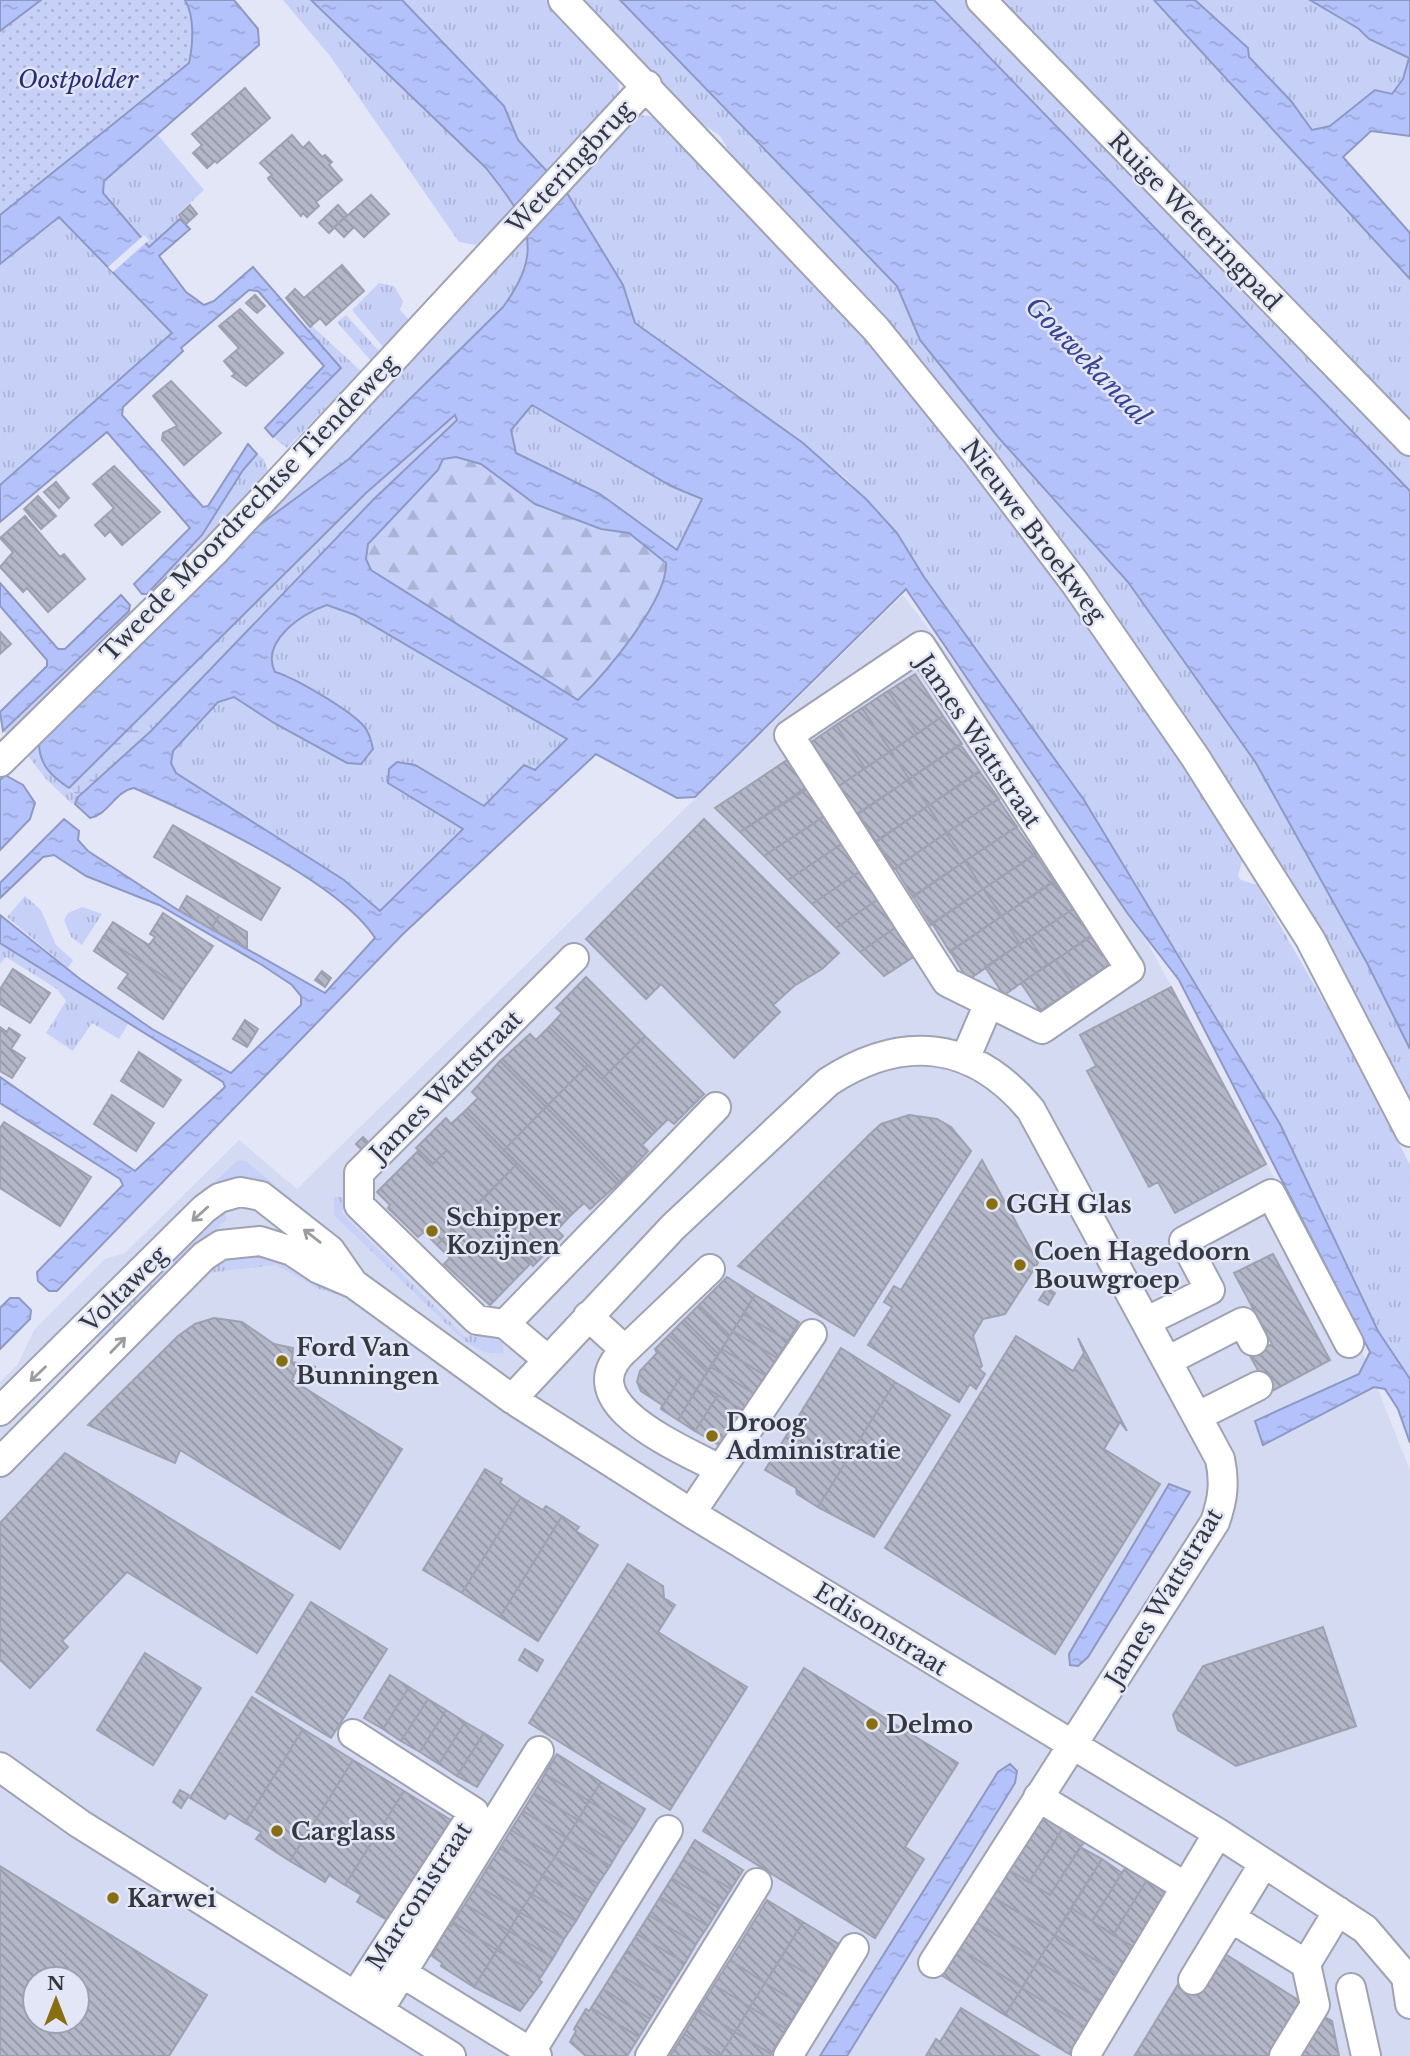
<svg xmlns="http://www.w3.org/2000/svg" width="1410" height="2056" font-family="'Libre Baskerville',serif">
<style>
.built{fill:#d4daf1;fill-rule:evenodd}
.grass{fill:url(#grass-tufts)}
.forest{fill:url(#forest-firs)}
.wetland{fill:url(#wetland-marsh)}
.park{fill:url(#park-dots)}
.water{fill:url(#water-ripples);stroke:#8e99c3;stroke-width:2;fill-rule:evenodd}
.pier{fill:#e2e6f7}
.building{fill:url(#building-back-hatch);stroke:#9da1b1;stroke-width:2;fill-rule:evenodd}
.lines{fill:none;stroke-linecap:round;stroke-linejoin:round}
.minor-casing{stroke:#9ea2b2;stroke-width:32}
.minor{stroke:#fff;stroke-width:28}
.oneway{stroke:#9a9c9f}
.poi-dot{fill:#876f0f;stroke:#e2e6f7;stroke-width:2.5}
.labels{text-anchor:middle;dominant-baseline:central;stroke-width:5;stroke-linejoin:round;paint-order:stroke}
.park-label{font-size:24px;font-style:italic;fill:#262d7c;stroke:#e2e6f7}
.street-label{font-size:24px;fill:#36383f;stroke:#e2e6f7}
.poi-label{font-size:24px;font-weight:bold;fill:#36383f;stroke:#e2e6f7;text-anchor:start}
.water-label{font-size:26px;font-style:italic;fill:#384394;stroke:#e2e6f7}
</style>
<defs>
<pattern id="grass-tufts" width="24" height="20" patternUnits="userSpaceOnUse" patternTransform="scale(1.75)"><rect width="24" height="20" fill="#c7d1f8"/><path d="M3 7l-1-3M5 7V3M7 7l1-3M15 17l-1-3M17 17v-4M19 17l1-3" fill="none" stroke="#acb4d6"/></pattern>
<pattern id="forest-firs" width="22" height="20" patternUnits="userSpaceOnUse" patternTransform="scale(1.75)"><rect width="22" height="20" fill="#c7d1f8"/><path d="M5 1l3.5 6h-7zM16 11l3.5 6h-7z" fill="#acb4d6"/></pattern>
<pattern id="wetland-marsh" width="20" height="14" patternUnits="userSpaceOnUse" patternTransform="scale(1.75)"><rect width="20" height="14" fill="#c7d1f8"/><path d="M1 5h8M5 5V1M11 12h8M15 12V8" fill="none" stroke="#acb4d6"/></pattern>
<pattern id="park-dots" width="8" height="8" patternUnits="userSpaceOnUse" patternTransform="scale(1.75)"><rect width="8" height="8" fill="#c7d1f8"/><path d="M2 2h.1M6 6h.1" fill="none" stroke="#acb4d6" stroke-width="1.8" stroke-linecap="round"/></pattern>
<pattern id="water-ripples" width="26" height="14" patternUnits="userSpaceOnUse" patternTransform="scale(1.75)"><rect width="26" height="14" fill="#b4c2fb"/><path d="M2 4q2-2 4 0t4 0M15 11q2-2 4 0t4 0" fill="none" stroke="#9ba7d8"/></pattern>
<pattern id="building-back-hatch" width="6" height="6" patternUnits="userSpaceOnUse" patternTransform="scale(1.75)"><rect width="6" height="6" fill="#b3b7c7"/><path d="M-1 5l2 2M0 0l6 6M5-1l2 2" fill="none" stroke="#9296a3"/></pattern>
</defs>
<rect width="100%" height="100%" fill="#e2e6f7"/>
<path class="built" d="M903,595L1102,859L1255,1140L1368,1364L1410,1471V2056H0V1382L18,1364L34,1330L105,1259L125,1253L239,1140L297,1189ZM35,1979H77V2021H35Z"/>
<path class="grass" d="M283,0H311L486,168L514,207L476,245L459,242L330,56Z
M402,0H547L618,74L619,93L547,171L518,140L503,106Z
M574,0H620L897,286L920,340L998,437L1128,582L1256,763L1367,963L1410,1049V1124L1237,813L742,172L720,136L680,108Z
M934,0H1154L1160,6L1410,279V491Z
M1195,0H1310L1359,29L1369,39L1409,58L1403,79L1392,94L1375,90L1330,126L1312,131L1291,101Z
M638,115L660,117L843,306L1006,504L1150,710L1243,858L1238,876L1241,880L1257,885L1337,1025L1410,1165V1379L1378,1331L1280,1123L1187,968L1084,800L924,577L897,533L845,477L635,323L623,285L567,193Z
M157,134L204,190L177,215L180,219L149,247L103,193L104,181Z
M59,217L173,333L0,485V264Z
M528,233C527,264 521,282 503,307L349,459L246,536L59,781L78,797L75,804L71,803L46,779L26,753Z
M379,283L394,286L403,301L400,310L409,320L383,347L352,310Z
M346,315L380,352L371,361L337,322Z
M312,326L361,371L287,448L273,437L341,368L308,330Z
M532,404L671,486L702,500L677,551L600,494L516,453L511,430Z
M455,415L457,419L373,500L151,731L138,719L366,493Z
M257,454L264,459L268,471L218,530L154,596L147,594L202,535L243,470Z
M327,605L355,615L567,739L535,771L524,765L484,806L415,765L390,769L389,783L463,828L381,911L344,880L175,773L171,763L173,751L218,702L235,697L274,723L368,757L373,749L371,737L292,677L276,672C260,642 301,613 327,605Z
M129,611L130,621L11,736L3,732Z
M25,896L41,910L56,945L73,960L68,968L7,917Z
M82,907L102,914L82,945L71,937L64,920L68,913Z
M0,943L128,1024L119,1039L92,1023L73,1051L46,1033L66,1001L57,989L6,957L0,964Z
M238,1160L247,1162L309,1213L358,1262L238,1179L216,1184L198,1198Z
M334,1197H346V1207L341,1212L466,1338L473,1332L490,1334L503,1343L504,1354L483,1352L463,1340L334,1215Z
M225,1213L227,1219L107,1341H102L93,1331L211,1219Z
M256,1251L302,1269L338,1295L319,1289L276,1265L199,1274L212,1260Z"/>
<path class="forest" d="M456,457L480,464L535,504L601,529L629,533L666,563C668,600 605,674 578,700L371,570L366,559L368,544L438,470L443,458Z"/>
<path class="wetland" d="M138,719L151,731L78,797L69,788Z"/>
<path class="park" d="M16,0H199L202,42L178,100L0,238V13Z"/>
<path class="water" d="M0,0H41L0,31Z
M185,0H234L258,29L259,45L104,181L103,193L149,247L180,219L190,229L159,256L186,292L204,305L214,301L253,267L341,368L273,437L265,428L324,366L258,291L249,290L181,348L183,351L123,407L122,415L203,507L208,506L248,444L257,454L243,470L202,535L147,594H142L134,584L190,528L107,432L0,522V485L172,333L59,217L0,264V215L189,63C193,44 195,17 185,0Z
M311,0H402L504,106L518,140L567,193L623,285L635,323L803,443L866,499L897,533L924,577L1084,800L1280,1124L1378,1331L1410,1379V1443L1398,1409L1385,1389L1374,1387L1263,1445L1255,1421L1359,1374L1370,1352L1179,980L1128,914L906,589L695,797L677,798L596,754L403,934L57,1291H49L38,1281L37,1272L123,1185L120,1179L0,1103V1077L135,1171L225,1087L223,1082L0,943V915L80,979L152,1029L231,1073L301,1005V996L292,985L262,965L159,905L86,876L54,855L43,857L0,898V883L64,819L79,831L78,840L88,851L178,910L325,993L375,938C339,881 198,816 134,788C115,791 108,815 90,818L75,804L78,797L151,731L373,500L457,420L455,415L366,493L69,788C51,776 39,764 39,743L246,535L349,459L503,307C546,248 528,221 486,168ZM532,405L671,486L702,499L677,550L600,494L516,453L511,430ZM456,457L481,464L535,504L601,529L629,533L666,563C668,600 605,674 578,700L371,570L366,559L368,544L438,470L443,459ZM327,605L355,615L567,739L535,770L524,765L484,806L415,765L397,762L389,769L388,783L463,829L380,911L344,880L176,773L171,763L173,751L218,702L234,697L274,723L347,763L361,764L373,749C371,740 369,731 362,724C347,709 296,678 275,672C260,642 302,613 327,605Z
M620,0H934L1410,491V1049L1367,963L1256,763L1128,582L998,437L920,340L897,286Z
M1154,0H1195L1248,48L1249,57L1291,101L1312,130L1330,126L1375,90L1392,94L1403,79L1409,58L1369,39L1359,29L1310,0H1410V136L1371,131L1343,157L1410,233V279Z
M0,583L58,649H65L121,595L130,605L129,611L3,731L0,712L47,666V660L0,606Z
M5,775L23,785L35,803L30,819L0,850V780Z
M10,1298H19L31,1310L30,1319L0,1349V1308Z
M1169,1484L1190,1492L1088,1657L1078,1666L1070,1665L1069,1654Z
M1010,1764L1017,1771L1015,1783L847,2056H820L998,1772Z"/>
<path class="pier" d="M144,235L149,240L113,272L108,267Z"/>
<path class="building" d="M245,88L270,118L217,163L215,161L207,168L193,153L202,145L192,134Z
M292,135L303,148L309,142L322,157L325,155L332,162L329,165L342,180L316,202L319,206L307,217L303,213L301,216L269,180L268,178L272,175L260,163Z
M371,195L389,214L364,237L354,227L344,237L334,227Z
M190,205L197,214L186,224L179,215Z
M338,205L347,215L329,233L319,223Z
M342,265L364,291L326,325L320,318L310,327L286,298L295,289L304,298Z
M255,295L265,306L257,313L246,303Z
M240,309L283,353L246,386L232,376L235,374L224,361L239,348L219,326Z
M171,381L221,433L184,465L162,440L163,433L177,426L153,396Z
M114,466L160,512L122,545L110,531L105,536L95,525L114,508L93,484Z
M56,482L69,498L59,508L44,492Z
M38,496L56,516L41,529L24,509Z
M25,516L60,557L64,554L85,579L48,612L27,588L23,592L0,567L13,552L0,538Z
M0,632L11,644L0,654Z
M915,674L943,716L917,734L888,691Z
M888,691L917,734L891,751L862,708Z
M862,708L891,751L865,768L836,725Z
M943,716L962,744L909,779L891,751Z
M836,725L865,768L839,786L810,743Z
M960,744L980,772L928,806L909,779Z
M891,751L909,779L857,815L839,786Z
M787,760L807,789L740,832L715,808Z
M979,771L999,799L946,833L928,806Z
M909,779L928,806L876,842L858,813Z
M805,788L825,816L764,856L740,832Z
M998,799L1017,827L965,861L946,833Z
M928,806L946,833L894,869L876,841Z
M824,816L843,843L788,880L764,856Z
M704,819L839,953L822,969L794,986L773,1005L780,1012L734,1058L661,984L646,999L586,939Z
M173,825L280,888L261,920L154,857Z
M1016,827L1036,854L983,889L965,861Z
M946,833L965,861L913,897L895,868Z
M843,843L861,871L812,904L788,880Z
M1035,854L1054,882L1002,916L983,889Z
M965,861L983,889L931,925L913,896Z
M861,871L880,898L836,928L812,904Z
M1053,881L1073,909L1020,944L1002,916Z
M983,889L1002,916L950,952L932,923Z
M187,896L219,915L211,929L179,910Z
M880,898L898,926L860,952L836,928Z
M1073,909L1091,937L1047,965L1029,938Z
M163,913L213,946L183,989L103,937L113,922L149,945L155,937L150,934Z
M219,915L247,932V948L211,929Z
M1002,916L1020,944L968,980L950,951Z
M898,926L918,954L884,976L860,952Z
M1090,936L1110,964L1075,988L1056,960Z
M103,937L183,989L163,1019L118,988L128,974L94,951Z
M1029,938L1047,965L1004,995L985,967Z
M1056,960L1075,988L1040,1011L1021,983Z
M13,969L50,993L30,1023L0,1004V989Z
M322,971L331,978L325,987L315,980Z
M586,977L645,1036L602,1079L549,1027L562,1013L556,1008Z
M1171,987L1266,1164L1175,1213L1158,1182L1149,1187L1087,1071L1096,1066L1080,1035Z
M245,1020L258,1029L247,1047L233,1039Z
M0,1027L7,1032L9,1028L20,1035L11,1049L25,1058L12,1078L0,1071Z
M549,1027L588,1065L546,1107L500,1061L530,1034L536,1040Z
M645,1036L704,1094L674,1124L668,1119L655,1132L602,1079Z
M139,1052L181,1080L163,1107L121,1081Z
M500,1061L546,1107L504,1150L465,1111L478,1098L472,1092Z
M588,1065L655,1132L642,1145L648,1151L620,1182L546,1107Z
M112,1095L154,1123L136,1151L94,1124Z
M546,1107L620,1182L590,1209L584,1203L570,1216L504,1150Z
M465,1111L517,1164L490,1192L447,1150L433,1164L416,1148L446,1118L451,1124Z
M909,1115L937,1119L951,1127L971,1151L854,1336L738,1266L870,1134L881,1124Z
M4,1122L91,1177L60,1226L0,1188V1128Z
M363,1137L373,1147L366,1154L356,1144Z
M419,1150L433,1164L447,1150L490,1192L437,1245L424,1232L418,1237L388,1208L390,1205L377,1192Z
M982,1160L1038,1263L1005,1314L983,1319L973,1336L982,1366L979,1369L985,1374L976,1389L970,1384L959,1402L868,1345L892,1307L884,1302L894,1286L901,1290Z
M517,1164L570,1216L557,1230L563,1236L533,1266L475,1206Z
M475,1206L532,1262L490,1305L444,1264L450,1258L437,1245Z
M1273,1254L1330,1360L1270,1392L1250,1356L1272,1344L1234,1273Z
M727,1277L755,1295L730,1336L699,1305Z
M1047,1288L1055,1293L1048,1305L1039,1300Z
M755,1295L799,1322L788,1341L743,1314Z
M699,1305L730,1336L718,1354L684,1320Z
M743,1314L788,1341L777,1358L733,1331Z
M214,1318L242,1322L274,1344L293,1348L292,1362L316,1367L303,1365L302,1369L297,1368L292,1380L402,1449L340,1549L180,1450L175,1463L88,1425L178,1336L195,1324Z
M684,1320L718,1354L707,1372L669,1335Z
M733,1331L777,1358L766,1376L722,1349Z
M669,1335L707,1372L696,1390L655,1349Z
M1016,1336L1073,1371L1084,1353L1078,1338L1127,1431L1120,1422L1104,1449L1160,1484L1055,1654L885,1548Z
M841,1348L895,1382L818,1507L797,1494L796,1488L765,1470Z
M655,1349L681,1376L661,1409L662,1405L641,1391L637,1382L640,1371L657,1353Z
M722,1349L766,1376L755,1394L711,1367Z
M711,1367L755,1394L744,1411L700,1384Z
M681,1376L696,1390L678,1420L661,1409Z
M895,1382L950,1415L874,1537L818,1507Z
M700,1384L718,1395L695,1431L678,1420Z
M718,1395L744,1411L722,1447L695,1431Z
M65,1453L293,1595L257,1653L127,1572L62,1641L68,1647L30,1688L0,1660V1523Z
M485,1469L502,1479L500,1483L521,1497L462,1593L423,1570Z
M521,1497L543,1510L546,1506L562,1516L500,1617L462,1593Z
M562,1516L579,1527L576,1531L598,1545L538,1641L500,1617Z
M628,1564L663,1586L664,1598L675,1605L658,1632L747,1687L670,1810L529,1723Z
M311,1602L387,1649L331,1738L256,1692Z
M1323,1627L1356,1726L1236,1766L1178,1730L1173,1715L1203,1666Z
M525,1649L543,1660L537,1671L519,1660Z
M145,1653L201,1688L153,1765L97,1730Z
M804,1668L958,1763L905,1847L924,1859L875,1938L703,1831Z
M390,1675L409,1687L383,1729L364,1718Z
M409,1687L428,1699L401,1741L383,1729Z
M252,1697L303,1729L245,1823L229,1813L225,1819L190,1798Z
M428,1699L446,1710L420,1752L401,1741Z
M446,1710L465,1722L439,1764L420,1752Z
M465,1722L484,1733L457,1776L439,1764Z
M303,1729L353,1760L290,1861L256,1839L261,1832L245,1823Z
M484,1733L503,1745L477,1787L457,1776Z
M557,1754L601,1782L589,1801L545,1774Z
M353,1760L404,1791L345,1885L329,1875L325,1882L290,1861Z
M545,1774L589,1801L578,1820L534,1793Z
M601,1782L645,1809L633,1829L589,1801Z
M180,1790L189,1795L181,1808L173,1802Z
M404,1791L454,1822L392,1923L357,1902L361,1895L345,1885Z
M534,1793L578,1820L566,1838L523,1811Z
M589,1801L633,1829L621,1847L578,1820Z
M523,1811L566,1838L555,1857L511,1830Z
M1040,1815L1063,1828L1029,1882L1007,1869Z
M578,1820L621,1847L610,1866L566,1838Z
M1063,1828L1084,1842L1050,1895L1029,1882Z
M511,1830L555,1857L543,1875L500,1848Z
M566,1838L610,1866L598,1884L555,1857Z
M695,1840L743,1870L731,1889L683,1860Z
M1080,1847L1102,1859L1055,1935L990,1895L1007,1869L1050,1895Z
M500,1848L543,1875L532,1894L488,1867Z
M555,1857L598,1884L587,1902L543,1875Z
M1102,1859L1122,1873L1092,1921L1071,1908Z
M683,1860L731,1889L719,1908L672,1878Z
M0,1866L207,1995L169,2056H0ZM35,1979H77V2021H35Z
M488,1867L532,1894L520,1912L477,1885Z
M1125,1868L1147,1880L1113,1935L1092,1921Z
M543,1875L587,1902L576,1921L532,1894Z
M672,1878L719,1908L708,1926L660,1897Z
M1147,1880L1168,1895L1135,1948L1113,1935Z
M477,1885L520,1912L509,1931L465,1904Z
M532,1894L576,1921L564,1939L520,1912Z
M990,1895L1055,1935L1038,1961L974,1921Z
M660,1897L708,1926L696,1944L649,1915Z
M767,1900L803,1922L765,1983L730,1960Z
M465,1904L509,1931L497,1950L453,1922Z
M1071,1908L1135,1948L1120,1975L1055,1935Z
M520,1912L564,1939L553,1958L509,1931Z
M649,1915L696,1944L685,1963L637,1934Z
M974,1921L1038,1961L1022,1988L957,1947Z
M453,1922L497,1950L474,1987L441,1966L442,1963L432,1956L448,1924L451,1926Z
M803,1922L839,1944L817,1980L781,1958Z
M509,1931L553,1958L541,1977L497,1950Z
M637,1934L685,1963L673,1982L626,1952Z
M1055,1935L1120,1975L1102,2001L1038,1961Z
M957,1947L1022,1988L1005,2015L941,1975Z
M497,1950L541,1977L539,1980L542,1982L520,2011L474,1987Z
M626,1952L673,1982L662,2000L614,1971Z
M1222,1952L1306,2005L1275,2056L1135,2055L1179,1983L1196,1994Z
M781,1958L817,1980L801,2005L765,1983Z
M730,1960L765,1983L750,2007L714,1985Z
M1038,1961L1102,2001L1087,2028L1022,1988Z
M614,1971L662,2000L650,2019L603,1989Z
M765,1983L801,2005L786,2029L750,2007Z
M714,1985L750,2007L735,2032L699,2009Z
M1022,1988L1087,2028L1069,2054L1005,2015Z
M603,1989L650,2019L639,2037L591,2008Z
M750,2007L786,2029L771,2054L735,2032Z
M591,2008L639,2037L627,2056H586L570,2042L576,2031L574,2029L586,2009L589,2011Z
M961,2008L1039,2056H926L936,2039L940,2042Z
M699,2009L735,2032L720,2056L684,2034Z
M1322,2016L1332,2021L1339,2056H1297Z
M735,2032L771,2054L770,2056H720Z
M684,2034L719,2056H670Z"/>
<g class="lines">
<g class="minor-casing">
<path id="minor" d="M563,0L876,329L978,455L1075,583L1195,757L1310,939L1410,1132
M981,0L1410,441
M921,646L1130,969L1042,1029L947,982L789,735Z
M0,762L215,551L647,85
M574,958L359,1173V1205L477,1320L505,1324L716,1107
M965,1059L989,1003
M588,1316L625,1350L710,1269
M1147,1321L1210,1290L1184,1241L1271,1194L1349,1343
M505,1324L548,1360
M625,1350C567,1403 683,1449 719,1469
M1167,1361L1243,1322L1253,1341
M512,1399L673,1227L828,1082C902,1034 973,1040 1031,1110L1220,1459C1225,1482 1223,1499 1215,1522L933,1963
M0,1411L204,1209L219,1198L240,1192L261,1196L330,1250L353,1283
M1198,1416L1258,1386
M0,1462L204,1256L221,1245L260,1241L292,1251L319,1269L354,1284L512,1399L691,1513L1218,1833L1365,1929L1406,1977L1410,1976
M691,1513L812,1334
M353,1734L474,1812L355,1996
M0,1767L80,1824L451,2056
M1038,1797L1186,1887
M1231,1918L1306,1964L1338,1911
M402,1973L537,2056
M1406,1977L1410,2004
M1193,1980L1264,1863
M1351,1988L1366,2056
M379,2010L539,1751
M1086,2054L1218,1833
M528,2056L668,1830
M650,2056L757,1883
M788,2056L854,1948
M1284,2056L1315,2005L1306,1964"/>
</g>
<use href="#minor" class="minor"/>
</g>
<defs><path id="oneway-shaft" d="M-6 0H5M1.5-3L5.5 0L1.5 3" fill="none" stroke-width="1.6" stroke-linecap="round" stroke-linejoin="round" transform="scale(1.75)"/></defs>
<g class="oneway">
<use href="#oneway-shaft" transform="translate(200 1214) rotate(138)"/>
<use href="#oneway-shaft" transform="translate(312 1236) rotate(-142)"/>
<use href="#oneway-shaft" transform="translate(118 1345) rotate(-46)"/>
<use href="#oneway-shaft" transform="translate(38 1374) rotate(136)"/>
</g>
<g class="poi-dot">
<circle cx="992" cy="1204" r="7"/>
<circle cx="432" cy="1231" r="7"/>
<circle cx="1020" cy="1265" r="7"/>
<circle cx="282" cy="1361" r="7"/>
<circle cx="712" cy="1436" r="7"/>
<circle cx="872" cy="1724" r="7"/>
<circle cx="277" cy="1831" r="7"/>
<circle cx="113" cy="1898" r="7"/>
</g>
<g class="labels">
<g class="park-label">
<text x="78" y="79">Oostpolder</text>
</g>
<g class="street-label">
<text transform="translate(570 167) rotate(-47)">Weteringbrug</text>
<text transform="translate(1195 221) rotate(46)">Ruige Weteringpad</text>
<text transform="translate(249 508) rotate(-46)">Tweede Moordrechtse Tiendeweg</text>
<text transform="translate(1034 531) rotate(53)">Nieuwe Broekweg</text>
<text transform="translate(979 741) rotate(56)">James Wattstraat</text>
<text transform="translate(446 1086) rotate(-45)">James Wattstraat</text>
<text transform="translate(124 1289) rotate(-45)">Voltaweg</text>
<text transform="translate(1164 1597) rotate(-59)">James Wattstraat</text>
<text transform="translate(881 1629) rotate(32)">Edisonstraat</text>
<text transform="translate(419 1896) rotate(-57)">Marconistraat</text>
</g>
<g class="poi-label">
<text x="1006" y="1204">GGH Glas</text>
<text x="446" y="1217">Schipper<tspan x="446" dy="28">Kozijnen</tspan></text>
<text x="1034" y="1251">Coen Hagedoorn<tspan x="1034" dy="28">Bouwgroep</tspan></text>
<text x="296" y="1347">Ford Van<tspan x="296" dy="28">Bunningen</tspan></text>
<text x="726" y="1422">Droog<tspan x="726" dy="28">Administratie</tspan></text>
<text x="886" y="1724">Delmo</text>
<text x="291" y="1831">Carglass</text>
<text x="127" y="1898">Karwei</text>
</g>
<g class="water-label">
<text transform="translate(1088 361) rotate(46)">Gouwekanaal</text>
</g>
</g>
<g transform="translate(56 2000)"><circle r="33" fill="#e2e6f7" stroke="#9da0ad" stroke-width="2"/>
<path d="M0-5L12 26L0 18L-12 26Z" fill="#876f0f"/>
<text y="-10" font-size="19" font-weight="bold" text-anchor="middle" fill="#36383f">N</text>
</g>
</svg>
